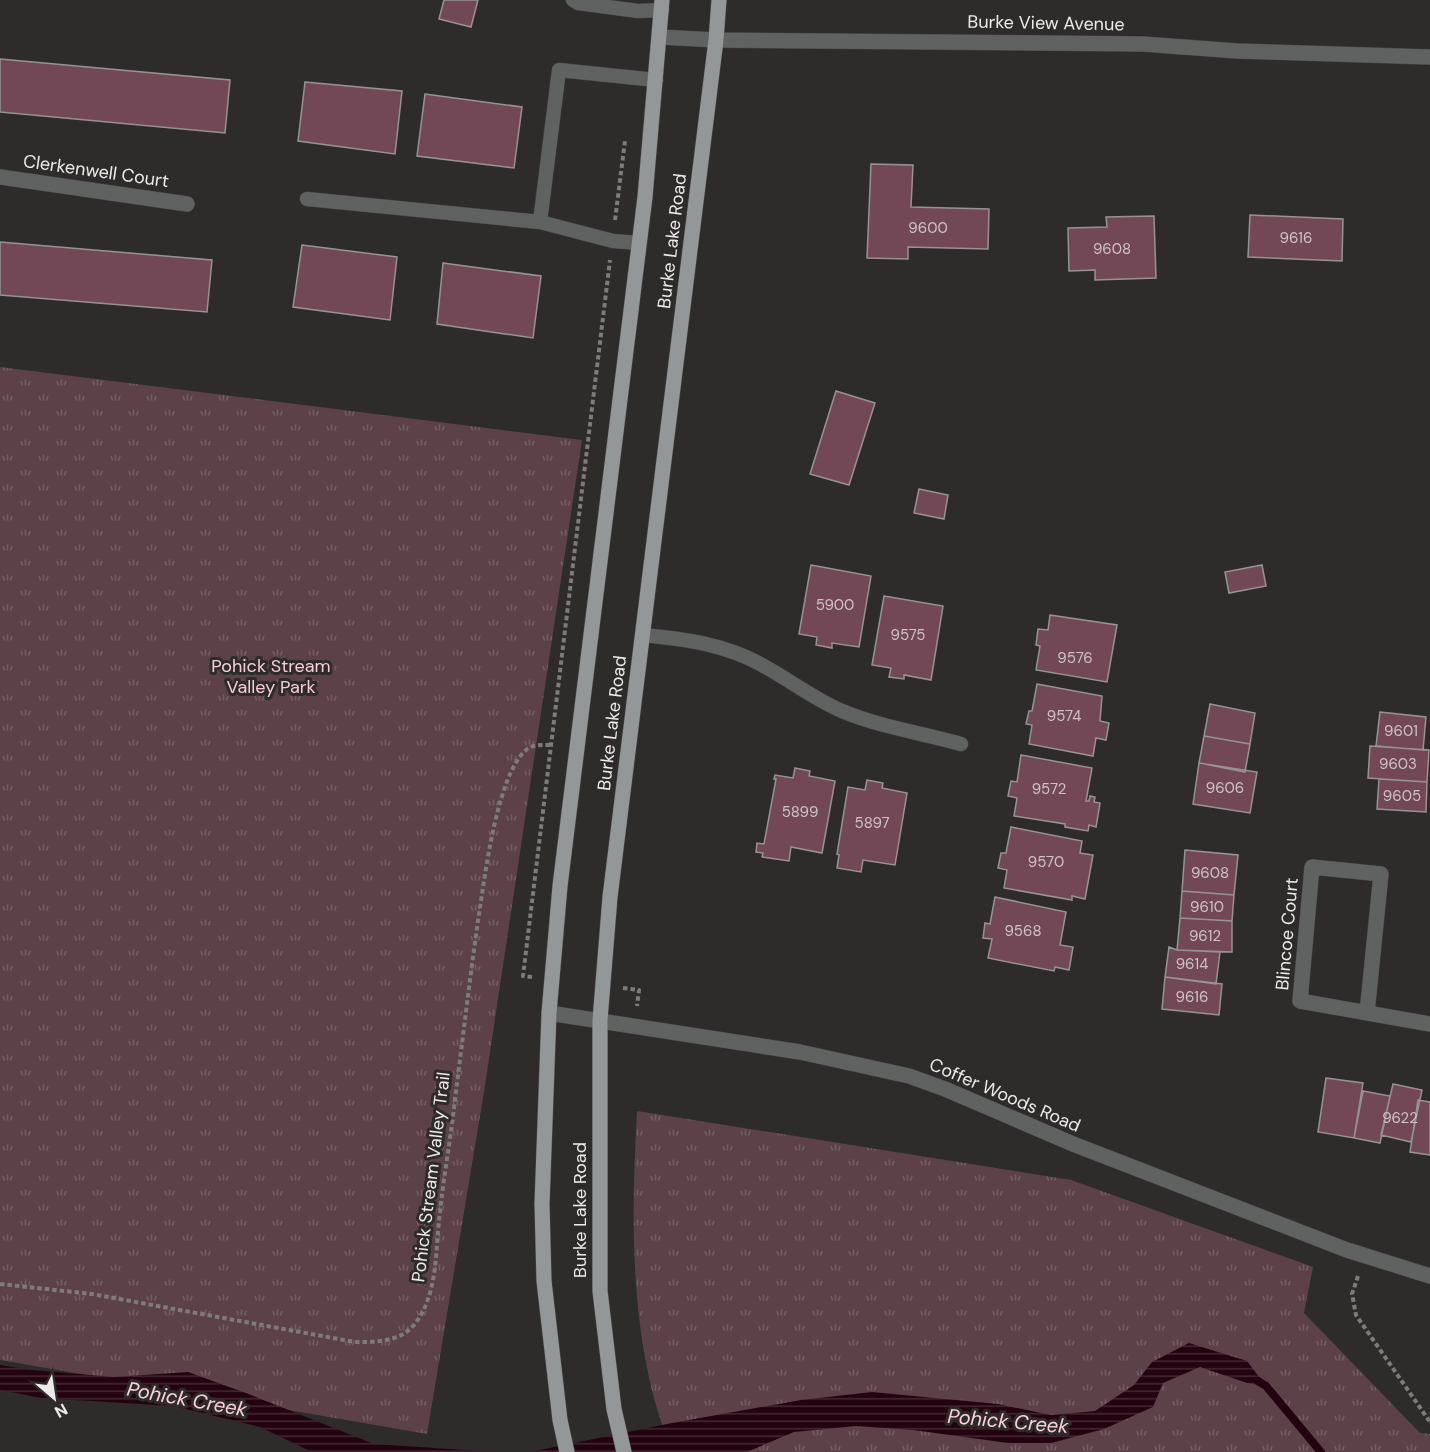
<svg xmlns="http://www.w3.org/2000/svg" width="1430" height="1452" font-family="'DM Sans',sans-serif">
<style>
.park{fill:url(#park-tufts)}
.water{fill:url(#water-rules)}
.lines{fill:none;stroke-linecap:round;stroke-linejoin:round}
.stream{stroke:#240310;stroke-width:8}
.building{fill:#734856;stroke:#979394;stroke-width:1.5}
.service-casing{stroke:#494646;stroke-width:15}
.minor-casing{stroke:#494646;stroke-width:16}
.tertiary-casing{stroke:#494646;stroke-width:16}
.primary-casing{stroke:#494646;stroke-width:16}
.path{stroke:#7e7b7c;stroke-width:4;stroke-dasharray:4.5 3;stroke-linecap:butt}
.service{stroke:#606262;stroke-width:14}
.minor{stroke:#606262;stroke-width:15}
.tertiary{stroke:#606262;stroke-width:15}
.primary{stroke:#949798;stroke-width:15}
.labels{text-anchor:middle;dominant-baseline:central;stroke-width:6;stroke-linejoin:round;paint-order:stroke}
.number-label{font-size:15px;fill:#cec2c6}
.street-label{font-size:18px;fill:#eceaeb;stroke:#2e2b2b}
.park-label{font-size:18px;fill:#faccda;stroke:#2e2b2b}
.water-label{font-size:20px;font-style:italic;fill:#fed0dd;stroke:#2e2b2b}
</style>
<defs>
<pattern id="park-tufts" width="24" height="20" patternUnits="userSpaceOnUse" patternTransform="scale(1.5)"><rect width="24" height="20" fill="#5c4149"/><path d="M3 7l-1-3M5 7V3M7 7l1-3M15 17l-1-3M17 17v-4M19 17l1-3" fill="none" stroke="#745d63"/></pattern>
<pattern id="water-rules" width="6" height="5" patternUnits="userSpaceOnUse" patternTransform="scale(1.5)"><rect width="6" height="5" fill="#240310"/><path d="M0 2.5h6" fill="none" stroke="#442833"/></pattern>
</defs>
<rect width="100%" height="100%" fill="#2e2b2b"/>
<path class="park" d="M0,367L582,440L484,1092L427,1434L0,1360Z
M637,1111L1071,1180L1313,1267L1304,1313L1420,1433L1430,1434V1452H671C664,1429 655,1405 650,1382C630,1293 632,1201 637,1111Z"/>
<path class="water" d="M1189,1343L1247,1361L1266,1386L1247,1383L1200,1367L1163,1383L1153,1407L1104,1429L1051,1443H1008L913,1430L856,1426L794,1432L747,1452H530L672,1423L801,1400L872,1392L998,1404L1051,1415L1095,1411L1134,1385L1152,1362Z
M0,1365L32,1370L114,1377L188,1372L246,1393L374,1444L495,1452H312L260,1427L173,1406L41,1398L0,1390Z"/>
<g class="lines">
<path class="stream" d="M1258,1381L1266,1386L1321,1452"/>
</g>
<path class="building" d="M444,0H478L471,27L439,19Z
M0,59L230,80L225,133L0,112Z
M305,82L402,91L395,154L298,141Z
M425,94L522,107L514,168L417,156Z
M871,164L913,165L911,207L989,209L988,249L908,247V259L867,258Z
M1250,215L1343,219L1342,261L1248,257Z
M1154,216L1156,278L1095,280V270L1069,271L1068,228L1107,227L1106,217Z
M0,242L212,260L207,312L0,295Z
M302,245L397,257L390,320L293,307Z
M443,263L541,276L533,338L437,324Z
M836,391L875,403L849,485L810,474Z
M919,489L948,495L944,519L914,513Z
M811,565L871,576L859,647L832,643V648L816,645L817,637L799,634Z
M1262,565L1266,586L1229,593L1225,572Z
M884,596L943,606L931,680L904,675V679L889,677L891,668L872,665Z
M1050,615L1117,625L1107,682L1036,670L1040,646L1036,645L1038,629L1048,630Z
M1037,684L1102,696L1100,721L1109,723L1106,740L1096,738L1093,756L1029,744L1032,725L1026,724L1029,711H1032Z
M1210,704L1255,713L1250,744L1204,736Z
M1380,712L1426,717L1423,750L1376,746Z
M1204,736L1250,744L1245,772L1199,763Z
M1370,746L1429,750L1427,782L1368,778Z
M1021,755L1092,768L1086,801H1089L1090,796L1095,797L1094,802L1100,803L1096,827L1089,825L1088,831L1065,827V824L1014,816L1017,798L1008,796L1011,781L1017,782Z
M1199,763L1257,772L1250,813L1193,804Z
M795,768L810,771L809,776L835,781L822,853L791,847L789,861L762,857L763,853L756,852L757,843L764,844L776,779H774L775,775L793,778Z
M1379,779L1427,782L1426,812L1377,809Z
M867,780L883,783L882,788L907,793L895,865L863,860L861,872L837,868L839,855L837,854L848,787L865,790Z
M1011,827L1082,841L1080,853L1093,855L1085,899L1072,896V900L1004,888L1007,870L998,868L1001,853H1006Z
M1185,850L1238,855L1234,895L1182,891Z
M1182,891L1234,895L1232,921L1180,918Z
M995,897L1066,912L1060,945L1073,947L1069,970L1055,967L1054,971L988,958L992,939L983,938L985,923L990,924Z
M1180,918L1232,921V952L1177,950Z
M1169,947L1177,950L1220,952L1216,984L1165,977Z
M1165,977L1222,984L1219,1015L1162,1009Z
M1326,1078L1363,1083L1354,1138L1318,1132Z
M1393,1084L1422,1090L1411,1142L1381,1135Z
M1363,1091L1390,1096L1380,1143L1354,1138Z
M1418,1100L1430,1102V1155L1410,1152Z"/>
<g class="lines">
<g class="service-casing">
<path id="service" d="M573,0L578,3L638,11L662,10
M307,199L540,222L613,241L639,243
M540,222L559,70L656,80
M643,635C684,639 725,644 762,665C790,680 812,698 842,711C880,727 922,733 961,744"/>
</g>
<g class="minor-casing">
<path id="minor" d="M660,37L716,40L1143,44L1237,51L1430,57
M0,177L187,204
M1367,1013L1381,874L1312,867L1300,1001L1430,1024"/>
</g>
<g class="tertiary-casing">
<path id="tertiary" d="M549,1013L800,1052L909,1076L945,1089L1073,1144L1347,1250L1430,1276"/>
</g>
<g class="primary-casing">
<path id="primary" d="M567,1452L560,1420L544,1281L542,1204L549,1013L560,886L645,197L662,0
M624,1452L614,1409L600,1291V1020L610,897L716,40L719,0"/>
</g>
<path class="path" d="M615,220L625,141
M532,977L523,976L610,260
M623,988L639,990L637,1006
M1358,1276L1352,1294L1356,1315L1430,1422
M0,1284L92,1294L355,1342C375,1342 400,1342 414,1325C439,1294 435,1249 440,1212C444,1174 451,1137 455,1099C463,1037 470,976 479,914C485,876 497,775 526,750C533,744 542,745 551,745"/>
<use href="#service" class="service"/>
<use href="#minor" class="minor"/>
<use href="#tertiary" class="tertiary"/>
<use href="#primary" class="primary"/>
</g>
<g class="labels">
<g class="number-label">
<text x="928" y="228">9600</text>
<text x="1296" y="238">9616</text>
<text x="1112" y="249">9608</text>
<text x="835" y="605">5900</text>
<text x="908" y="635">9575</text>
<text x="1075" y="658">9576</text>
<text x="1064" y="716">9574</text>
<text x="1401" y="731">9601</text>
<text x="1398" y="764">9603</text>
<text x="1225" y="788">9606</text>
<text x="1049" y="789">9572</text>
<text x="1402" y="796">9605</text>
<text x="800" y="812">5899</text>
<text x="872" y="823">5897</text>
<text x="1046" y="862">9570</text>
<text x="1210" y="873">9608</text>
<text x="1207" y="907">9610</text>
<text x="1023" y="931">9568</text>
<text x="1205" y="936">9612</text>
<text x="1192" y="964">9614</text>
<text x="1192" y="997">9616</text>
<text x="1400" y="1118">9622</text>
</g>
<g class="street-label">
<text transform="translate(1046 23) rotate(1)">Burke View Avenue</text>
<text transform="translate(96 171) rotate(8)">Clerkenwell Court</text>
<text transform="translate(672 241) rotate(-83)">Burke Lake Road</text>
<text transform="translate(612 723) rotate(-83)">Burke Lake Road</text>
<text transform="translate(1287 934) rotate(-85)">Blincoe Court</text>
<text transform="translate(1005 1095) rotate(23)">Coffer Woods Road</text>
<text transform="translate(431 1177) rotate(-83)">Pohick Stream Valley Trail</text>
<text transform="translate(580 1210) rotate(-90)">Burke Lake Road</text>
</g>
<g class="park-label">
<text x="271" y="666">Pohick Stream<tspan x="271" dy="21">Valley Park</tspan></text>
</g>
<g class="water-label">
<text transform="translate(187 1399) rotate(10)">Pohick Creek</text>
<text transform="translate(1008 1421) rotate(5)">Pohick Creek</text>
</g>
</g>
<g transform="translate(54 1398) rotate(151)" stroke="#2e2b2b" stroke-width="4.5" paint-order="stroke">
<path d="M0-4.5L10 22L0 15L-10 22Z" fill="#eceaeb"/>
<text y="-9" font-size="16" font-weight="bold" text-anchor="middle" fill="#eceaeb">N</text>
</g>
</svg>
